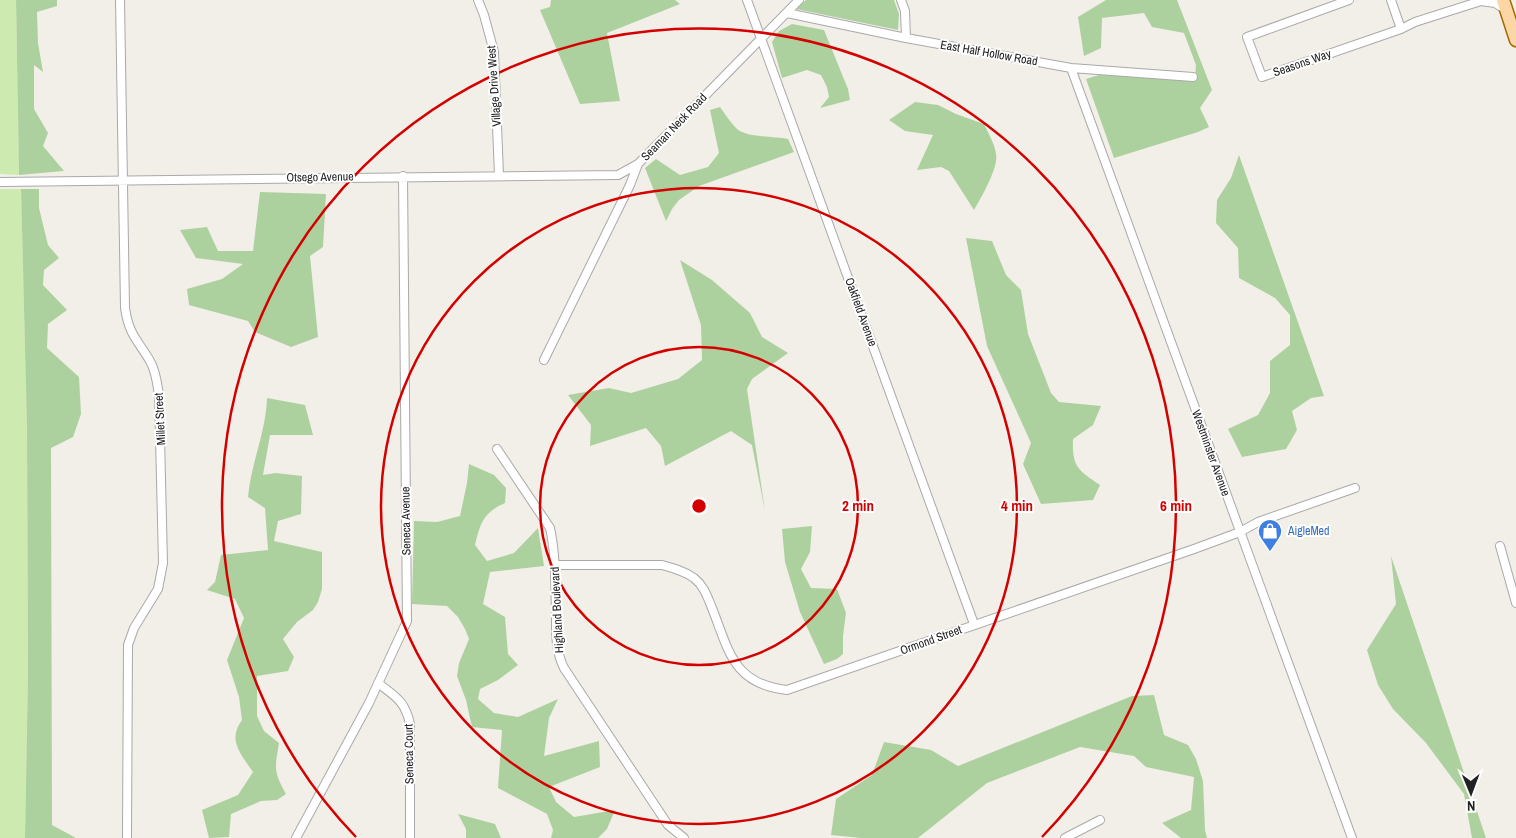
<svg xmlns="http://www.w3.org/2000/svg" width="1516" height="838" font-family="'Archivo Narrow',sans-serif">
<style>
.grass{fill:#cdebb0}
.forest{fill:#add19e}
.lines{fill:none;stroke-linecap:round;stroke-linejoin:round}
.minor-casing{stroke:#a9a9a9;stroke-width:10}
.primary-casing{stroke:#a06b00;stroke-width:15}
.minor{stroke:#fff;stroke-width:8}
.primary{stroke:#fcd6a4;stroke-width:12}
.ring{fill:none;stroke:#d40000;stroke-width:2.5}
.labels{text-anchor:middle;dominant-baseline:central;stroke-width:4;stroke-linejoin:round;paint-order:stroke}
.street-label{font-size:12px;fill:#222;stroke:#fff}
.shop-label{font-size:12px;fill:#366cbe;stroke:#fff;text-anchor:start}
.centre{fill:#d40000;stroke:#fff;stroke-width:2.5}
.ring-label{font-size:15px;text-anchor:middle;font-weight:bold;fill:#d40000;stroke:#fff;stroke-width:4;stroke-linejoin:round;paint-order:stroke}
</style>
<rect width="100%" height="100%" fill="#f2efe9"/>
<path class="grass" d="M0,0H16L19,175L0,174Z
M0,189H21L27,429L28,673L25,838H0Z"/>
<path class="forest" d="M16,0H57V6L37,12L38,43L43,72L34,65V109L48,133L43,146L64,171L19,175Z
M551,0H675L680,4L607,33L620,101L580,104L540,10L550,7Z
M806,0H894L899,14L898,30L796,9Z
M1106,0H1177L1212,90L1200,108L1209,127L1198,132L1114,158L1086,79L1099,75L1195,79L1196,65L1184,33L1152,27L1144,13L1102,18L1101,48L1084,56L1078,17Z
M792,24L824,30L848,89L850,100L820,108L829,97L827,87L821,75L807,70L782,78L772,42L779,31Z
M915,102L938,105L956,114L984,124C988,133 995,144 996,154C999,167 981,198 974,210L949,171L941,167L917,170L933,135L905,131L889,120Z
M720,107C725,114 731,123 737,129C748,138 774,136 788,139L794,152L699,186L679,200L672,209L666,221L645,168L656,159L680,175L708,167L719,153L710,110Z
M1239,155L1324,396L1311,398L1292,411L1297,430L1286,449L1242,457L1228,429L1258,415L1270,393V361L1290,345V315L1275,298L1239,278L1238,248L1216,223L1217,200L1231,178Z
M21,189H39V208L48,245L59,258L44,270L43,285L67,310L48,324L47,348L79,377L81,414L73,437L51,448L52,825L76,838H25L28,673L27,429Z
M260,192L326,194L323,247L310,256L318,337L291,347L255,332L248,321L189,305L187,289L222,279L243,264L196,258L180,230L207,227L218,251H253Z
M966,238L992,241L1006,275L1021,290L1028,334L1051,393L1059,402L1101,406L1093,425L1073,439C1072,466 1077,470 1100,485L1093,500L1041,504L1023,464L1031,443L987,346Z
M680,260L712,280L750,313L762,337L788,353L752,379L747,389L765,511L752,445L731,431L665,466L661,446L646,428L590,446L591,425L568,395L609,388L631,393L678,379L702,360L701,325Z
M267,398L305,405L313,435H270L263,475L276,473L302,476L301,514L278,521L274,541L322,552V589L318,602L313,610L297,622L283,639L294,657L288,671L257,676V716L264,731L279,743C275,769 273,770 286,794L277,800L261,801L231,814L229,837L209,838L202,810L238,795L253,772C241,754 227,741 242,720L239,697L227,660L244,618L235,599L207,590L215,582L221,555L268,550L265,508L248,497C251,463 266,432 267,398Z
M469,464L494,475L506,488L505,503C484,512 480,523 475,545L487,561L514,553L538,528L544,566L490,572L483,604L505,617L508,654L518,665L498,680L480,689L478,699L494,713L518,717L558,699L549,718L544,756L599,741L600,767L549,787L556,802L574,817L615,810L607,829L598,838H551L553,830L547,814L498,788L502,730L472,727L466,700L457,676L459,663L469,639L465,629L458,617L447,606L412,604L414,521L437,522L460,516L467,483Z
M812,526L810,552L801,569L811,588L837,589L846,613L843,636V654L837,659L824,664L800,612L785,562L782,529Z
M1391,556L1486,838H1472L1464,794L1426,743L1393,709L1378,685L1367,650L1396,604Z
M1154,695L1164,735L1188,745L1196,759L1203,781L1205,830L1207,838H1181L1162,823L1191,810L1194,777L1146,767L1134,756L1080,747L987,783L918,838H861L831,835L836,799L872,775L884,742L931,750L958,766L1132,696Z
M458,814L495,824L501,838H466V829Z"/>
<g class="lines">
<g class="minor-casing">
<path id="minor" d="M120,0L125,308C129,335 137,339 150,361C156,371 157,383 159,395L163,563L158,589L134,628L128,645L127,837
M478,0L484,15L494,52L499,175
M747,0L974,624
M901,0L905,11L906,38
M1349,0L1247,37L1262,77L1401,29L1415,22L1481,1L1495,3L1505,9
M1391,0L1401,29
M787,13L906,38L1071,68L1193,77
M1071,68L1352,838
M0,182L618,175L638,164
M544,360L630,185L638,164L799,0
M497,449L550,528C556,555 555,584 556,612C556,632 555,650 564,668L668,825L684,838
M1500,546L1516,603
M555,565H662C673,568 684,571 694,578C704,586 707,596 712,608C729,651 733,684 787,690L1194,549L1240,532L1258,522L1355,488
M378,683C396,697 405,701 410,724V838
M296,838L369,703L407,621L403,176
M1065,838L1100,820"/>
</g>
<g class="primary-casing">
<path id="primary" d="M1503,0L1516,40"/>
</g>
<use href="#minor" class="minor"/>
<use href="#primary" class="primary"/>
</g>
<g class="ring">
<circle cx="699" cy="506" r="159"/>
<circle cx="699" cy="506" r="318"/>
<path d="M356 837A477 477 0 1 1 1042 837"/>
</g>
<defs>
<g id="shop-pin" transform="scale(1.25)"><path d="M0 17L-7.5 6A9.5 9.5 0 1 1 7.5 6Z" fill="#3f7fe0" stroke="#fff"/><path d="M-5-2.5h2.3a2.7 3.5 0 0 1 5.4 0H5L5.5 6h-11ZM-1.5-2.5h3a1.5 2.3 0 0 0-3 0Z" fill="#fff"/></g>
</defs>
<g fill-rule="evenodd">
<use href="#shop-pin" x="1270" y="531"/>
</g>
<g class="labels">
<g class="street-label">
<text transform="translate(989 53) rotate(10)">East Half Hollow Road</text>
<text transform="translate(1302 63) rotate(-19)">Seasons Way</text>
<text transform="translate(494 86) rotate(-94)">Village Drive West</text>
<text transform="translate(674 127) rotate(-46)">Seaman Neck Road</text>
<text transform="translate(320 177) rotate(-1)">Otsego Avenue</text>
<text transform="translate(861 312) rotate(70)">Oakfield Avenue</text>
<text transform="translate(160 419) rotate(-93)">Millet Street</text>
<text transform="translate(1211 453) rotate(70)">Westminster Avenue</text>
<text transform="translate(406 521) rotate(-91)">Seneca Avenue</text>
<text transform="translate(557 610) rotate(-93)">Highland Boulevard</text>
<text transform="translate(931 640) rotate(-20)">Ormond Street</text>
<text transform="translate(409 754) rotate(-91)">Seneca Court</text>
</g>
<g class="shop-label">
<text x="1288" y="531">AigleMed</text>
</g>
</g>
<circle cx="699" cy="506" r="8" class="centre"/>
<g class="ring-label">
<text x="858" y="511">2 min</text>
<text x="1017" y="511">4 min</text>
<text x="1176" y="511">6 min</text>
</g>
<g transform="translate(1471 793) rotate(179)" stroke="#ffffff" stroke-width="4" paint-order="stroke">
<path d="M0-4L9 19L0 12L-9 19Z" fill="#222222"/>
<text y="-8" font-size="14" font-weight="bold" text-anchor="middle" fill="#222222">N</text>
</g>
</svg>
